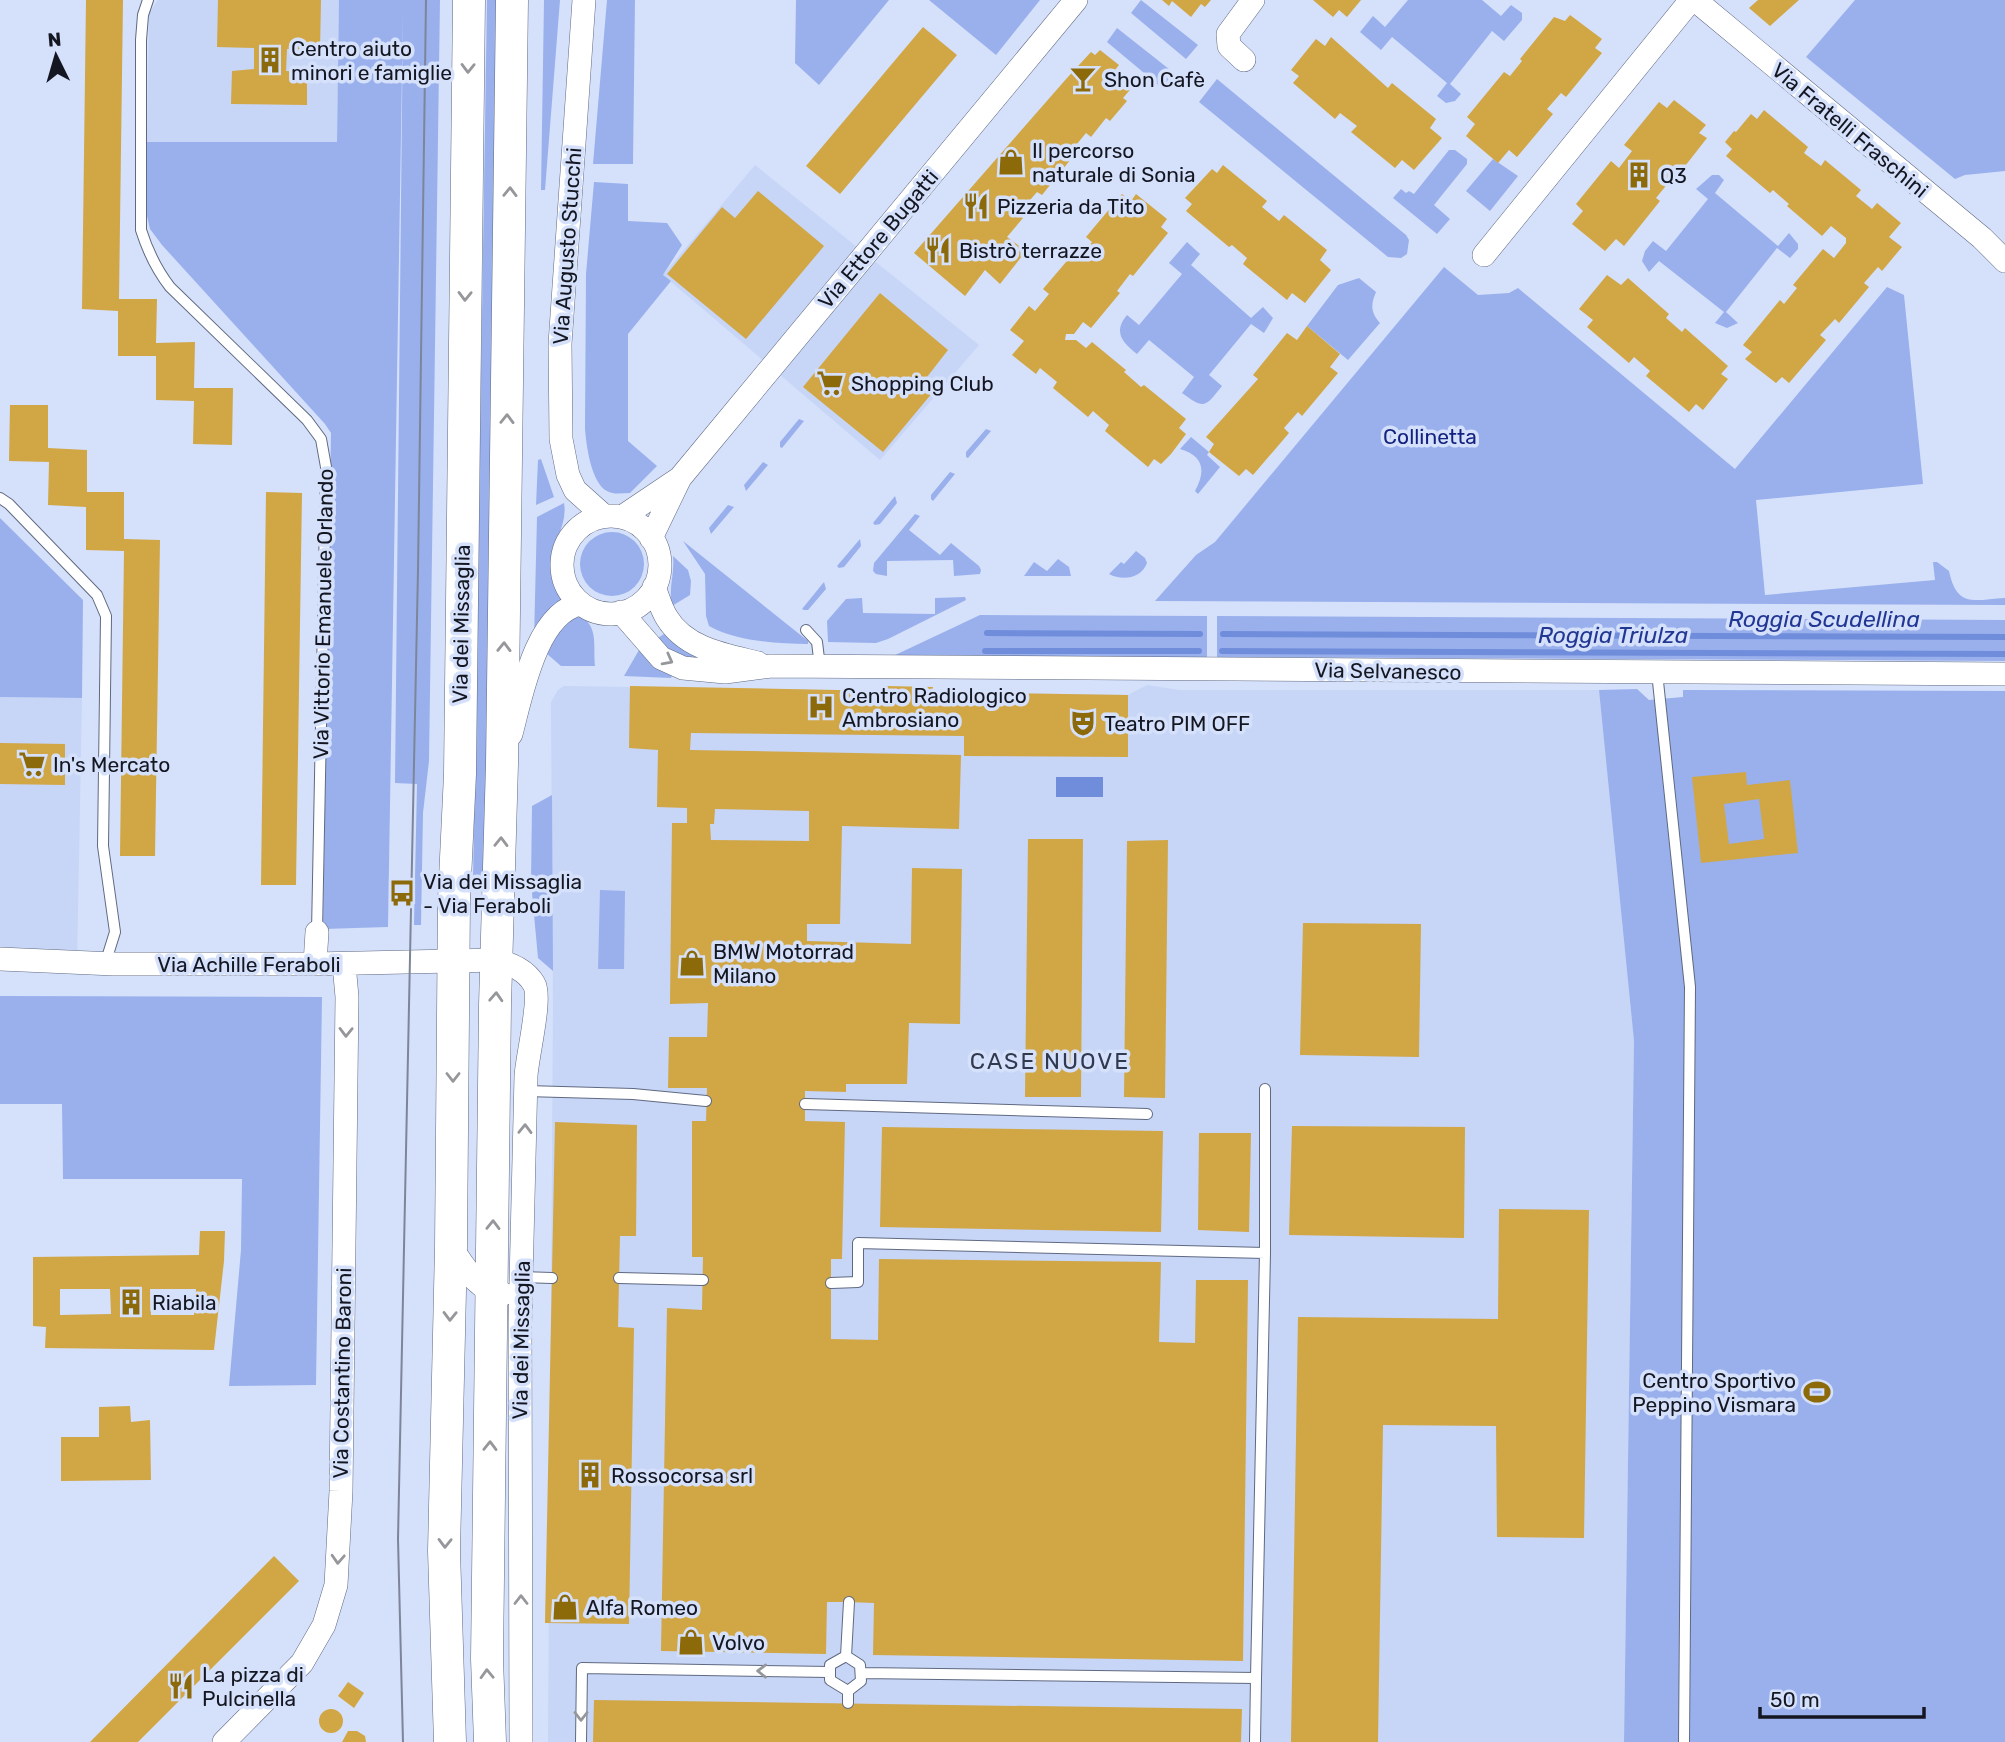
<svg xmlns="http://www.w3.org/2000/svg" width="2005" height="1742" font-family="Rubik,sans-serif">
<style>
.built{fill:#c7d5f6}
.green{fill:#99b0ed}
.water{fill:#708ddc}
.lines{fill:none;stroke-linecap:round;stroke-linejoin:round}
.stream{stroke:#708ddc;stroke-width:6}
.building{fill:#d1a645;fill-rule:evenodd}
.lane-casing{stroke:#5f6980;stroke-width:12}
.street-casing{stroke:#5f6980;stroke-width:24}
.secondary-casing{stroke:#5f6980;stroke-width:33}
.lane{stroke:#fff;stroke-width:10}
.street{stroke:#fff;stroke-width:23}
.secondary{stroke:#fff;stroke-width:32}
.tram{stroke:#7d8598;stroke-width:2}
.oneway{stroke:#95979b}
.labels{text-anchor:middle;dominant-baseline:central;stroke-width:7;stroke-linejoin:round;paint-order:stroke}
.poi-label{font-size:21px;fill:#141721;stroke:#d5e0fb;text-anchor:start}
.street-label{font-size:21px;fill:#141721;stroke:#d5e0fb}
.park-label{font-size:21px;fill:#14227f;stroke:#d5e0fb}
.water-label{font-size:23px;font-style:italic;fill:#223794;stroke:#d5e0fb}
.neighbourhood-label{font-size:23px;letter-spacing:2px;fill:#31394f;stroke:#d5e0fb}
</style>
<rect width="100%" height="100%" fill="#d5e0fb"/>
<path class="built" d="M158,0H339L337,142H147L149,17L150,12Z
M755,165L979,345L880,460L663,275Z
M1147,685L1179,690H1599L1634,1041L1624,1742H548L553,1007L551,702L558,690L564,686L885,691L886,686L934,692L1128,695Z
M0,697L82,698L77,963L0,959Z"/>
<path class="green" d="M339,0H440L429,761L423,813L421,925H414L417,784L395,783L403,11L388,927L323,929L331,433L325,424L162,245L150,229L147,216V142H337Z
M487,0H501L488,883H473Z
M544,0H560L545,190H541Z
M607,0H635L633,164H593Z
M796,0H889L819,85L795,63Z
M929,0H1040L996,55Z
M1141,0L1198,45L1186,59L1131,13Z
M1408,0H1482L1501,16L1511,5L1522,13V20L1504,41L1492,31L1450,84L1461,94L1455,101L1446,103L1437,96L1447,83L1392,37L1381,50L1360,32L1373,16L1385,27Z
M1855,0H2005V171L1965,175L1955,179L1806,57Z
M1117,28L1174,73L1162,88L1107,42Z
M1217,79L1406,235L1409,240L1407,254L1401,258L1388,257L1199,102Z
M1449,150H1455L1467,159V164L1434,205L1450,219L1437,234L1393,198L1401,189L1406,193L1409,191L1414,194Z
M1493,159L1518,176L1490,211L1466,191Z
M1712,175H1719L1724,180L1715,193L1778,246L1789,233L1798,244V249L1790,258L1777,248L1726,312L1738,323L1727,328L1715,323L1724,312L1659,261L1649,272L1642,261L1645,251L1653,241L1666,251L1708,199L1696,189Z
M594,182L628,184V221L667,223L682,245L663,275L671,281L628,334V441L657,466L630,493C622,493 614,495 607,491C591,483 586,444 585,428L586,274Z
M1187,242L1200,254L1191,265L1251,318L1263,307L1273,318L1264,333L1251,324L1209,375L1222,386C1205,407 1205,410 1182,393L1194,377L1149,340L1137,354C1122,342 1113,332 1127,315L1139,325L1182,274L1169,263Z
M1444,267L1478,295L1509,293L1518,288L1735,469L1887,287L1904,295L1923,484L1756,500L1765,595L1935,580L1933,562H1937L1949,571C1957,608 1973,600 2005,598V605L1155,601L1196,555L1215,542Z
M1359,278L1376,292C1371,304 1370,312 1380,323L1348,360L1307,326L1338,285Z
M799,419L804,421L782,448L780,447V442Z
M986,429L991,431L968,458L966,457V452Z
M1191,437L1209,452L1207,455L1220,467L1198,494L1195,491C1206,471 1204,456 1180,449Z
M541,459L554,497L536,505L538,460Z
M763,462L768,465L746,491L744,485Z
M950,472L955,474L933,501L931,499V495Z
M895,496L897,503L880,524L875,525L873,523Z
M564,503C568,525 552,541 552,563C551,576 560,588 562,600L534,639L537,517Z
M728,505L734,507L711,534L709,528Z
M915,514L920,516L909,530L940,555L951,543L979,566L981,570L980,574L954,576L953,560L887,561V576L876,574L873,571L874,563Z
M0,518L83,600L82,698L0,697Z
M580 564a32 32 0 1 1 64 0a32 32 0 1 1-64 0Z
M860,539L861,546L844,567L839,568L837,566Z
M683,541L808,641V644C776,643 738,642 709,626L706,616L705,574Z
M1136,551L1145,558L1147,563C1141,579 1122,581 1109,574L1121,562L1124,564Z
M673,556L688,570L691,581L690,595L672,606C668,588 675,574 673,556Z
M1058,559L1069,567L1071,576H1024L1034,562L1047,571Z
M824,582L826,589L808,610H804L802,609Z
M965,597L966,600L888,639L876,643L828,642L827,621L846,599L862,598L863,613L935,614V598Z
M579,615C599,626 593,645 595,666H561L546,653L563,623Z
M980,615L1207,616V657H891Z
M1217,616L2005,620V661L1217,657Z
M669,631L723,664L671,654L656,639Z
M639,650H641L673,674L671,678L624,676Z
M1637,689L1649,700L1683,697V690L2005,691V1742H1624L1634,1041L1599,690Z
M552,795L553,971L538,958L531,882L532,806Z
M600,890L625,891L624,969H598Z
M0,996L322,997L316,1385L229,1386L241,1250L242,1179H63L62,1104H0Z"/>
<path class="water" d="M1056,777H1103V797H1056Z"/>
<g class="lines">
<path class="stream" d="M987,633L1200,634
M1223,634L2005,637
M985,651H1199
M1222,651L2005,654"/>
</g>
<path class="building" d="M86,0H123L119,299H157L156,343L195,342L194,388H233L232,445L193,444L194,401L156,400V356H118V311L82,309Z
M218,0H321L320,50L287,49L286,71L307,72V105L231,104L232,71L254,69V48L217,47Z
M1162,0H1211L1205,7L1201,4L1191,17L1172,1L1169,6Z
M1313,0H1361L1347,17L1339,10L1333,17Z
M1758,0H1799L1770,26L1749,8Z
M1570,15L1602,39L1595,48L1602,53L1566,97L1561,93L1547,109L1553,114L1517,157L1509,150L1498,163L1466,136L1475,124L1467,117L1504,72L1510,76L1522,61L1520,59L1554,17L1565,21Z
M923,27L957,55L840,194L806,166Z
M1331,37L1388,88L1392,83L1436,119L1430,128L1442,138L1414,170L1402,160L1395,168L1351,132L1357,126L1340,113L1335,119L1293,83L1299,76L1291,70L1316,39L1325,46Z
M1100,50L1119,65L1115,70L1134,85L1123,98L1127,101L1110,121L1106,118L1091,137L1086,133L1067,156L1071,159L1042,195L1037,192L1018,214L1023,218L1007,237L1026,251L1000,284L985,270L965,296L914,253L1067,78L1091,52L1095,55Z
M1674,100L1706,125L1699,133L1707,138L1671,184L1669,182L1656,198L1660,201L1624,246L1616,239L1605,251L1572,224L1583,211L1576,204L1611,161L1619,168L1632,151L1624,145L1659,102L1667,108Z
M1764,110L1808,147L1804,153L1821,166L1825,160L1861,190L1856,196L1872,209L1877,203L1901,223L1889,237L1902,247L1882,271L1878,267L1864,283L1869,287L1839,323L1835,319L1820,335L1826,340L1789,383L1782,377L1776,383L1745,359L1752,352L1743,345L1780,300L1784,304L1797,288L1793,285L1823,249L1834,258L1846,243V238L1831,226L1822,236L1787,206L1789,204L1773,190L1770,193L1726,156L1732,149L1725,142L1734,131L1736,132L1751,114L1757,119Z
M1223,165L1267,201L1262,207L1279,221L1284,215L1327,250L1320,260L1331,270L1305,303L1292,293L1287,300L1243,264L1247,258L1232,245L1229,247L1186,211L1192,204L1185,198L1212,169L1217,173Z
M758,191L824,246L746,339L667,274L722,207L735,218Z
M1122,194L1131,201L1136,194L1167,219L1161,227L1168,233L1133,276L1130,274L1117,291L1120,293L1091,328L1083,322L1074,334H1066L1065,340H1076L1086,348L1092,342L1126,370L1124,372L1141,387L1144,385L1186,419L1179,428L1186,434L1171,454L1161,464L1154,459L1148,467L1105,431L1109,425L1093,411L1088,417L1053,388L1057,382L1040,368L1036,374L1012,355L1024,341L1010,330L1029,306L1035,311L1049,294L1043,289L1072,255L1078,259L1092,242L1086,237Z
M1607,275L1621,285L1628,278L1669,314L1666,318L1682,332L1685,328L1728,366L1721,374L1728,379L1703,410L1696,404L1689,412L1646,376L1650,371L1634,357L1629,363L1587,327L1593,320L1579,309Z
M880,293L948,350L927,377L938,386L883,452L803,387Z
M1307,326L1340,354L1330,367L1338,373L1302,416L1298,412L1284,428L1289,433L1253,475L1246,469L1239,476L1209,452L1214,444L1206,437L1258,379L1253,375L1287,333L1297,340Z
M10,405H48V448L87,450V492H124V539L160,540L155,856H120L124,551L86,550V507L48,505L49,462L9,461Z
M266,492L302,493L296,885H261Z
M630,686L886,691V686L933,687V692L1128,695V757L964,756V736L691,733L690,750L961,755L959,829L842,826L840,924H807V941L911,944L912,868L962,869L960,1024L909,1023L907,1084H846V1092L805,1091V1121L845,1122L842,1259H831V1339L878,1340L879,1259L1161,1262L1159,1342L1195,1343L1196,1280H1248L1243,1661L873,1655L874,1603L849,1602H827L826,1654L661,1651L667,1308L702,1310L703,1257H692V1121H706L707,1088H668L669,1037H707L708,1003L670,1004L672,823H687V808L657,807L658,750L629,748ZM715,809L809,811V841L711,840L710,824H714Z
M0,743L65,744V785L0,784Z
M1746,772L1747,785L1790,780L1798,853L1701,863L1692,777ZM1759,799L1764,839L1729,844L1724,804Z
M1028,839H1083L1081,1097H1025Z
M1168,840L1165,1098L1124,1097L1127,841Z
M1303,923L1421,924L1419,1057L1300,1055Z
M555,1122L637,1125L636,1236H620L618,1327L634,1328L629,1624L545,1623Z
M1292,1126L1465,1127L1464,1238L1289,1235Z
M882,1127L1163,1131L1161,1232L880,1227Z
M1199,1133H1251L1249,1232L1198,1230Z
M1499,1209L1589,1210L1584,1538L1497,1537L1496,1426L1383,1425L1378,1742H1291L1298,1317L1498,1319Z
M200,1231H225L224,1261L214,1350L45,1348L46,1327L33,1326V1257L199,1255ZM60,1289H110L111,1314L60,1315ZM150,1289H196L194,1315H151Z
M130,1406L131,1422L150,1420L151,1480L61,1481V1437H99V1407Z
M274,1556L299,1581L138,1742H90Z
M348,1682L364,1693L354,1708L338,1696Z
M594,1700L1242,1709L1241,1742H593Z
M319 1721a12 12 0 1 1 24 0a12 12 0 1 1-24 0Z
M348,1731H357L365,1736L366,1742H342Z"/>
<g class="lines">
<g class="lane-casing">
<path id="lane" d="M148,0L143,15L141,40V230C148,252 156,269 170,287L307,420L321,439L326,467L317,932
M0,498L9,504L97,595L106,616L103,846L115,932L105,964
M806,630L817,642L820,667
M1657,672L1690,987L1684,1742
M1265,1089V1253
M526,1091L633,1094L706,1101
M805,1104L1147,1114
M521,1277L552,1278
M619,1278L703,1280
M831,1283L858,1282V1243L1265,1253L1256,1678
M846,1656L849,1602
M861,1673L1256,1678L1255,1742
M848,1703V1691L861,1681L860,1665L846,1656L830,1665V1680L848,1691
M581,1742L582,1668L830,1672"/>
</g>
<g class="street-casing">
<path id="street" d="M584,0L560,344L561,439L568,475L575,490L604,516
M1695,0L1982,238L2005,261
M1244,60L1229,46L1228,34L1253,0
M1484,255L1691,0
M562 565a49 49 0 1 1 98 0a49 49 0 1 1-98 0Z
M622,517L680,478
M651,538L680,478L1076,0
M654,587C658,597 661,609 667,618C686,649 725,655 758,663
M621,612L661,658L683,668L725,672L771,666L2005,674
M511,734C521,697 536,612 581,604
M0,959L114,964H315L498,960C512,965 526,970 534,984C542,997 527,1057 526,1076L520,1324L521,1742
M315,964L317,932
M451,1247C464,1266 478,1292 503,1294
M224,1742L302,1663L324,1625L336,1585L341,1491L347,997L344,964"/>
</g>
<g class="secondary-casing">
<path id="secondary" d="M450,1742L444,1551L451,1247L454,900L460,774L469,0
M490,1742L487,1659L495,1005L502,764L512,0"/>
</g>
<use href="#lane" class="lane"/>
<use href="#street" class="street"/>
<use href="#secondary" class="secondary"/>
<path class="tram" d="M403,1742L398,1539L418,570L426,0"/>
</g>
<defs><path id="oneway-chevron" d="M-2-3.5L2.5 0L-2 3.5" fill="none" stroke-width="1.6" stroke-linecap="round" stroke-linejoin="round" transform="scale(1.75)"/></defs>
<g class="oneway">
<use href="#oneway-chevron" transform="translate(468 68) rotate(91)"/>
<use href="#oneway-chevron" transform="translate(510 192) rotate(-89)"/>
<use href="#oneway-chevron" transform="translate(465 296) rotate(91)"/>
<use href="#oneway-chevron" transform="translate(507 419) rotate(-89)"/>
<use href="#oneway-chevron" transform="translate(504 647) rotate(-89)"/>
<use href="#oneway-chevron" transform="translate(668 660) rotate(28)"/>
<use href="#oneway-chevron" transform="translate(501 842) rotate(-89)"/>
<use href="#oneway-chevron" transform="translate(496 997) rotate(-87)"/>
<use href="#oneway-chevron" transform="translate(346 1032) rotate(91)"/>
<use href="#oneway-chevron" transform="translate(453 1077) rotate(90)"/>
<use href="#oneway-chevron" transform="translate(525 1129) rotate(-89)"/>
<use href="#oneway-chevron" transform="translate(493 1225) rotate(-89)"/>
<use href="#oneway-chevron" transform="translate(450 1316) rotate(91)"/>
<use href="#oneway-chevron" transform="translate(490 1446) rotate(-89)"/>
<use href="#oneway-chevron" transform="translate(445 1543) rotate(91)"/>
<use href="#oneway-chevron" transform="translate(338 1559) rotate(93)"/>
<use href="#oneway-chevron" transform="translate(521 1600) rotate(-90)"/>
<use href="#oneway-chevron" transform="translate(762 1671) rotate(-179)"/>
<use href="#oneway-chevron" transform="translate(487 1674) rotate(-92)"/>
<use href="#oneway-chevron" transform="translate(581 1716) rotate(90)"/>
</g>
<defs>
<g id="building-bare" transform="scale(2.1)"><path d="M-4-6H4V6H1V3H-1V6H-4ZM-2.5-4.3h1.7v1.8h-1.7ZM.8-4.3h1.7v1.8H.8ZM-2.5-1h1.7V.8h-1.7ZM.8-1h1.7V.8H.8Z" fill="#8c6909" stroke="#d5e0fb" stroke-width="2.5" paint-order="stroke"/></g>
<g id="bar-bare" transform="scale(2.1)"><path d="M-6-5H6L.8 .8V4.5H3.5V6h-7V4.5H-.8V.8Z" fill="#8c6909" stroke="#d5e0fb" stroke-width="2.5" paint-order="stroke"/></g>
<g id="shop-bare" transform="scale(2.1)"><path d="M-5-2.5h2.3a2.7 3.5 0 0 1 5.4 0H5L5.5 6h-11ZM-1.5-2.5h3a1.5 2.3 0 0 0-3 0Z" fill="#8c6909" stroke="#d5e0fb" stroke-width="2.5" paint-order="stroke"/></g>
<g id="restaurant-bare" transform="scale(2.1)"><path d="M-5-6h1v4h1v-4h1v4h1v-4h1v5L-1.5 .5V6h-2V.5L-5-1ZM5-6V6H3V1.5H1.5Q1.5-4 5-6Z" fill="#8c6909" stroke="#d5e0fb" stroke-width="2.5" paint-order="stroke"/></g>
<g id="supermarket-bare" transform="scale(2.1)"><path d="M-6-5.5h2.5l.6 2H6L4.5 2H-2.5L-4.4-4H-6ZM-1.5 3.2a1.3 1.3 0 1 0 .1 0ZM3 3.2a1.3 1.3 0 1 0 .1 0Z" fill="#8c6909" stroke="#d5e0fb" stroke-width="2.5" paint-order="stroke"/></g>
<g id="hospital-bare" transform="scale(2.1)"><path d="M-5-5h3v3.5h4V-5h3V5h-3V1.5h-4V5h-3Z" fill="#8c6909" stroke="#d5e0fb" stroke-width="2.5" paint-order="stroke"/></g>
<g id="theatre-bare" transform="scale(2.1)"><path d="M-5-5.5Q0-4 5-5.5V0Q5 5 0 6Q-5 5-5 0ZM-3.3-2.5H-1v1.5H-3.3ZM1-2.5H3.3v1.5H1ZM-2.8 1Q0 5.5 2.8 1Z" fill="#8c6909" stroke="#d5e0fb" stroke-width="2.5" paint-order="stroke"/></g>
<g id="bus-bare" transform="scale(2.1)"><path d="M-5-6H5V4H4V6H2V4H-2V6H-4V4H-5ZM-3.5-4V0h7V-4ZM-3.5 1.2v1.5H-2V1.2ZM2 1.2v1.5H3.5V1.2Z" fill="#8c6909" stroke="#d5e0fb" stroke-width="2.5" paint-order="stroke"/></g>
<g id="stadium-bare" transform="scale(2.1)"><path d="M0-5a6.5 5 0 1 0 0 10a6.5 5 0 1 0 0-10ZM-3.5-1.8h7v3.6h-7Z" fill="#8c6909" stroke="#d5e0fb" stroke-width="2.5" paint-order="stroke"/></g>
</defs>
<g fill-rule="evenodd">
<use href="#building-bare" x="270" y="60"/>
<use href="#bar-bare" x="1083" y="79"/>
<use href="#shop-bare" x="1011" y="162"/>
<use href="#building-bare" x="1639" y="175"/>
<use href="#restaurant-bare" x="976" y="206"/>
<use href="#restaurant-bare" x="938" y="250"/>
<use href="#supermarket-bare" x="830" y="383"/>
<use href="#hospital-bare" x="821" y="707"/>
<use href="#theatre-bare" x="1083" y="723"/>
<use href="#supermarket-bare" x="32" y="764"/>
<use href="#bus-bare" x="402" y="893"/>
<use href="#shop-bare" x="692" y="963"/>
<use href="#building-bare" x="131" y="1302"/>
<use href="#stadium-bare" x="1817" y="1392"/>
<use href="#building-bare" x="590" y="1475"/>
<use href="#shop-bare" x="565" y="1607"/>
<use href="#shop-bare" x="691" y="1642"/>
<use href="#restaurant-bare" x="181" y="1686"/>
</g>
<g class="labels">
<g class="poi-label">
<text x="291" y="48">Centro aiuto<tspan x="291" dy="24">minori e famiglie</tspan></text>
<text x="1104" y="79">Shon Cafè</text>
<text x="1032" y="150">Il percorso<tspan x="1032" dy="24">naturale di Sonia</tspan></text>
<text x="1660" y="175">Q3</text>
<text x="997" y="206">Pizzeria da Tito</text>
<text x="959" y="250">Bistrò terrazze</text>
<text x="851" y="383">Shopping Club</text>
<text x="842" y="695">Centro Radiologico<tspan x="842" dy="24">Ambrosiano</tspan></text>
<text x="1104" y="723">Teatro PIM OFF</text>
<text x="53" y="764">In's Mercato</text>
<text x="423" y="881">Via dei Missaglia<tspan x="423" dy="24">- Via Feraboli</tspan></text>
<text x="713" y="951">BMW Motorrad<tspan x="713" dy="24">Milano</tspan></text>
<text x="152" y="1302">Riabila</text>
<text x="1796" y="1380" text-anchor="end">Centro Sportivo<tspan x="1796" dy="24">Peppino Vismara</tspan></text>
<text x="611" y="1475">Rossocorsa srl</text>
<text x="586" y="1607">Alfa Romeo</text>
<text x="712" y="1642">Volvo</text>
<text x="202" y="1674">La pizza di<tspan x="202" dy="24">Pulcinella</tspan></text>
</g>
<g class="street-label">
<text transform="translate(1850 130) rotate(40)">Via Fratelli Fraschini</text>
<text transform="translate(878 239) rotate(-50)">Via Ettore Bugatti</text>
<text transform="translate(567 246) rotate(-86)">Via Augusto Stucchi</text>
<text transform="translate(323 614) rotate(-89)">Via Vittorio Emanuele Orlando</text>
<text transform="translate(461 624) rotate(-89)">Via dei Missaglia</text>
<text transform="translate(1388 671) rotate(1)">Via Selvanesco</text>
<text x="249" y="964">Via Achille Feraboli</text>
<text transform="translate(521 1340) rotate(-89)">Via dei Missaglia</text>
<text transform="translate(342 1373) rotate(-89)">Via Costantino Baroni</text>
</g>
<g class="park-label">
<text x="1430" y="436">Collinetta</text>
</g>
<g class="water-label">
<text x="1824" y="619">Roggia Scudellina</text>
<text x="1613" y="635">Roggia Triulza</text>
</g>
<g class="neighbourhood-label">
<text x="1050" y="1061">CASE NUOVE</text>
</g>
</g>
<g transform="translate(56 56) rotate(355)" stroke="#d5e0fb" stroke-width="5" paint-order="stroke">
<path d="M0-5L12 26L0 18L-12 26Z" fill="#141721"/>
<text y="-10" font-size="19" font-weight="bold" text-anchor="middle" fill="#141721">N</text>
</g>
<path d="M1760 1707v10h164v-10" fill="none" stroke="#141721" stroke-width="3.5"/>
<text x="1770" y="1707" font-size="21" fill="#141721" stroke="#d5e0fb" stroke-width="5" paint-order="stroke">50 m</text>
</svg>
